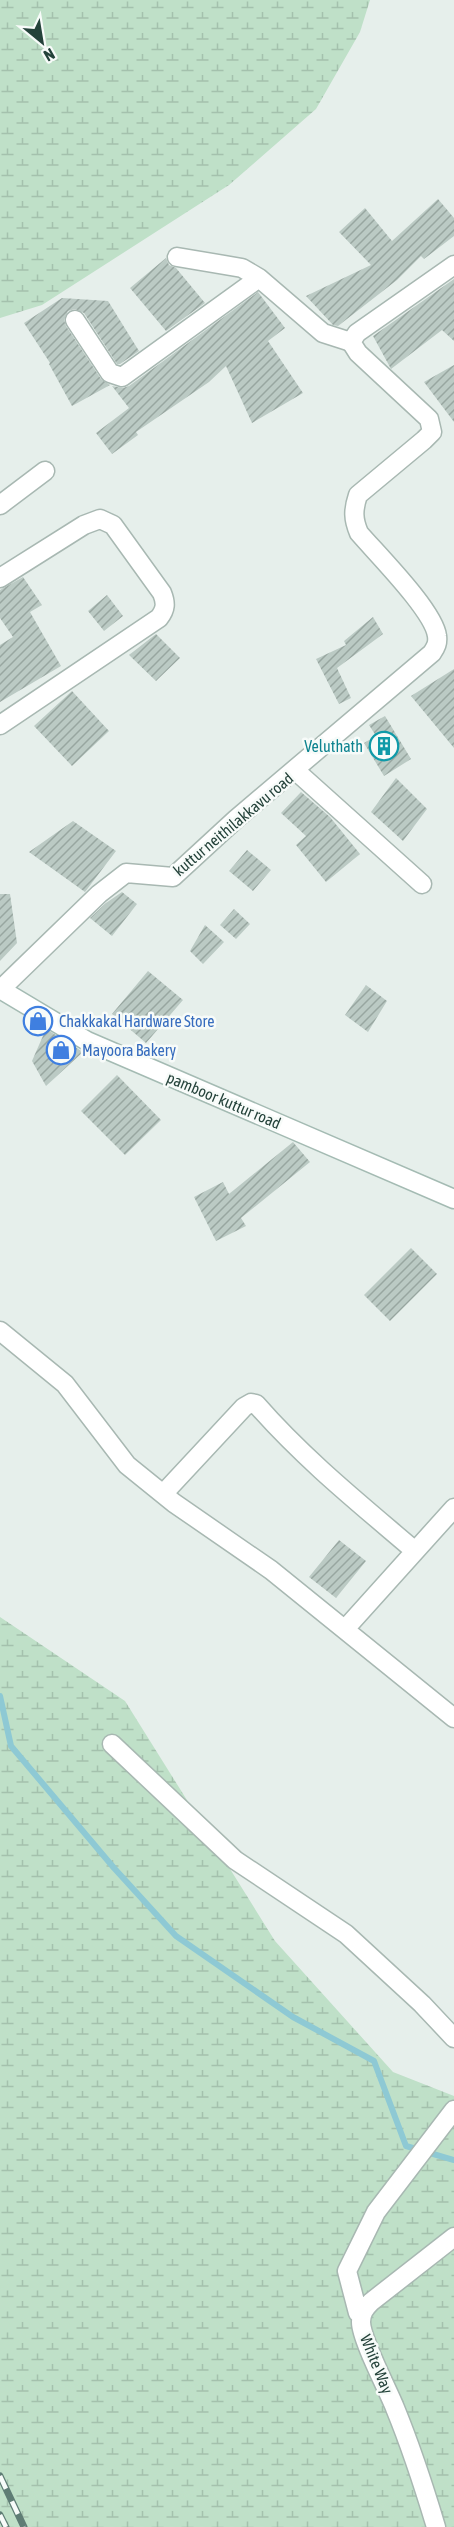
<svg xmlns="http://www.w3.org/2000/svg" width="454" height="2527" font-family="'Asap Condensed',sans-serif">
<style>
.wetland{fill:url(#wetland-marsh)}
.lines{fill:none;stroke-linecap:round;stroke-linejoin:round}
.stream{stroke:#8ec9d4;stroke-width:6}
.building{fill:url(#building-hatch)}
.minor-casing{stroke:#a8b8b2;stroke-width:21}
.tertiary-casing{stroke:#a8b8b2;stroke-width:21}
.secondary-casing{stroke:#a4bbb3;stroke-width:21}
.minor{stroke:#fff;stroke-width:18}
.tertiary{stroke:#fff;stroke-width:18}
.secondary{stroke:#fff;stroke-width:18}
.rail-casing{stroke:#5f7d75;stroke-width:7}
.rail{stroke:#f7fbf9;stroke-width:4.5;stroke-dasharray:14;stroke-linecap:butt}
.labels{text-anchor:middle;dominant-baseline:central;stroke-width:5;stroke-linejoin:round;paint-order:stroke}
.culture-label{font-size:16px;fill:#0d838f;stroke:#f7fbf9;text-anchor:end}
.street-label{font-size:16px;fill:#24423a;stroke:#f7fbf9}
.shop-label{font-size:16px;fill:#366cbe;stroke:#f7fbf9;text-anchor:start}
</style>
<defs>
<pattern id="wetland-marsh" width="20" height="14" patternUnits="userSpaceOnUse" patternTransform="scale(1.5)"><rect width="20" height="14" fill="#bfe0c8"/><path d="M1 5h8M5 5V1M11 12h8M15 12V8" fill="none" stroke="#a4c1ad"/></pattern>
<pattern id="building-hatch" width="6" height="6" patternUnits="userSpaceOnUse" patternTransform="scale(1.5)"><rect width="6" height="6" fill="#bbcac4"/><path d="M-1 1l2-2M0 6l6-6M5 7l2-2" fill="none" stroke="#98a6a0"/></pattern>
</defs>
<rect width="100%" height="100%" fill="#e6efeb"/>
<path class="wetland" d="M0,0H370L360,32L316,109L229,185L42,305L0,318Z
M0,1617L125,1701L275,1941L393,2072L454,2096V2527H0Z"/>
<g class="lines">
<path class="stream" d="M0,1696L11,1746L114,1868L176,1936L293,2017L374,2061L406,2146L454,2160"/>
</g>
<path class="building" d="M438,199L454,218V236L424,259L421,256L397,280L338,326L333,325L306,296L371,265L339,232L365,208L392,241Z
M166,258L169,265L176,268L205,303L166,331L130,288Z
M454,279V341L442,330L391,369L373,336Z
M258,292L285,328L268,341L303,393L252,423L226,366L209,382L136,432L138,435L112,454L96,433L129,408L112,386L123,388L129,386Z
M62,298L108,301L139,351L120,364H117L84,313L75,309L68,311L64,320L66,326L101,379L110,385L72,406L49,364L50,363L24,323Z
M454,365V422L424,382Z
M23,577L42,605L30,612L61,666L0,702V645L13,637L0,618V590Z
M107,595L123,616L104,631L88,611Z
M373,617L383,634L337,668L351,698L339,704L316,659L346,645L344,641Z
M156,634L180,658L156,681L129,655Z
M454,669V748L411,696Z
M72,691L109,731L72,766L34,726Z
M385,716L411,759L384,776L364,743L376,736L369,725Z
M396,778L427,809L403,841L371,812Z
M301,792L330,817L360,854L326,882L296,845L306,836L281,813Z
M73,821L116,851L85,892L29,852Z
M247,850L271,870L253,891L229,871Z
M122,892L137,904L112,936L90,918L106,903Z
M0,894H10L17,943L0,961Z
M234,909L250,924L236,939L220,925Z
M205,925L224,942L203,964L190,951Z
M148,971L183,1000L146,1043L112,1014Z
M366,985L387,1001L368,1032L345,1015Z
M46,1029L83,1052L46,1086L32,1061Z
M117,1075L161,1120L125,1155L81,1111Z
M293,1142L310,1162L241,1218L246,1226L216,1241L194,1197L223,1182L229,1194Z
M411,1248L437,1274L390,1321L364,1295Z
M339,1540L366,1561L336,1598L309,1577Z"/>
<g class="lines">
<g class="minor-casing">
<path id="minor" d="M177,257L242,268L259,278L323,333L351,342
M75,320L110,373L122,377L259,278
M0,505L45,471
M0,578L84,525L100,519L113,525L162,593C166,603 166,609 159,618L0,725
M296,771L422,884
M0,1331L65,1384L127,1465L174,1503L271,1570L454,1718
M163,1494L244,1407L251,1403L256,1404C304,1459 360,1504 415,1551
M346,1628L454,1508
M112,1744L235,1860L346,1934L422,2004L454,2038
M358,2313L347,2271L376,2212L454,2110
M436,2527C424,2487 411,2447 395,2408C388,2390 361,2339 361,2322C361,2313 365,2308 371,2302L454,2237"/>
</g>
<g class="tertiary-casing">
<path id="tertiary" d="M1,989L99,894L126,873L173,877L236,819L432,653C436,647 438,643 437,636C434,611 377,554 359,533C353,519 353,510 358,495L424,440L432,432L429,419L358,353L351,342L357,333L454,265"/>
</g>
<g class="secondary-casing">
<path id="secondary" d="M0,989L87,1041L454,1199"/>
</g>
<use href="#minor" class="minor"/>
<use href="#tertiary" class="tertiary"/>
<use href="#secondary" class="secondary"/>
<g class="rail-casing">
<path id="rail" d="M0,2476L24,2527
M0,2515L6,2527"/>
</g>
<use href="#rail" class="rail"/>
</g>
<defs>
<g id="building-ring" transform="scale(1.5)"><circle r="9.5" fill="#f7fbf9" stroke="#0f9aa8" stroke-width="1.5"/><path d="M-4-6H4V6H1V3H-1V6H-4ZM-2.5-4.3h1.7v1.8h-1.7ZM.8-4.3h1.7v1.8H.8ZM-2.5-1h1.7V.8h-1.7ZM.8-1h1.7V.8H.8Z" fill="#0f9aa8"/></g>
<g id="shop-ring" transform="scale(1.5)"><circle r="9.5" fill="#f7fbf9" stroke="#3f7fe0" stroke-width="1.5"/><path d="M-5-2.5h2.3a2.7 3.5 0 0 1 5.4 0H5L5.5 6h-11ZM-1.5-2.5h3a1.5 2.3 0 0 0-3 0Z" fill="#3f7fe0"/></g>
</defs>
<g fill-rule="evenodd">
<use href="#building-ring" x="384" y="746"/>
<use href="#shop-ring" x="38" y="1021"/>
<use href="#shop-ring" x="61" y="1050"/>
</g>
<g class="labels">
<g class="culture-label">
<text x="363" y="746">Veluthath</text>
</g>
<g class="street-label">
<text transform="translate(233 824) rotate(-40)">kuttur neithilakkavu road</text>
<text transform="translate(224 1100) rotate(23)">pamboor kuttur road</text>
<text transform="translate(377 2364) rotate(68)">White Way</text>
</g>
<g class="shop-label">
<text x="59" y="1021">Chakkakal Hardware Store</text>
<text x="82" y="1050">Mayoora Bakery</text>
</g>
</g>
<g transform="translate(42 42) rotate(150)" stroke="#f7fbf9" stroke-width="4.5" paint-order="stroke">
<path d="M0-4.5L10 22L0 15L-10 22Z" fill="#24423a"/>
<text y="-9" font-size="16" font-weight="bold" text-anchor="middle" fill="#24423a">N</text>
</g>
</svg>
